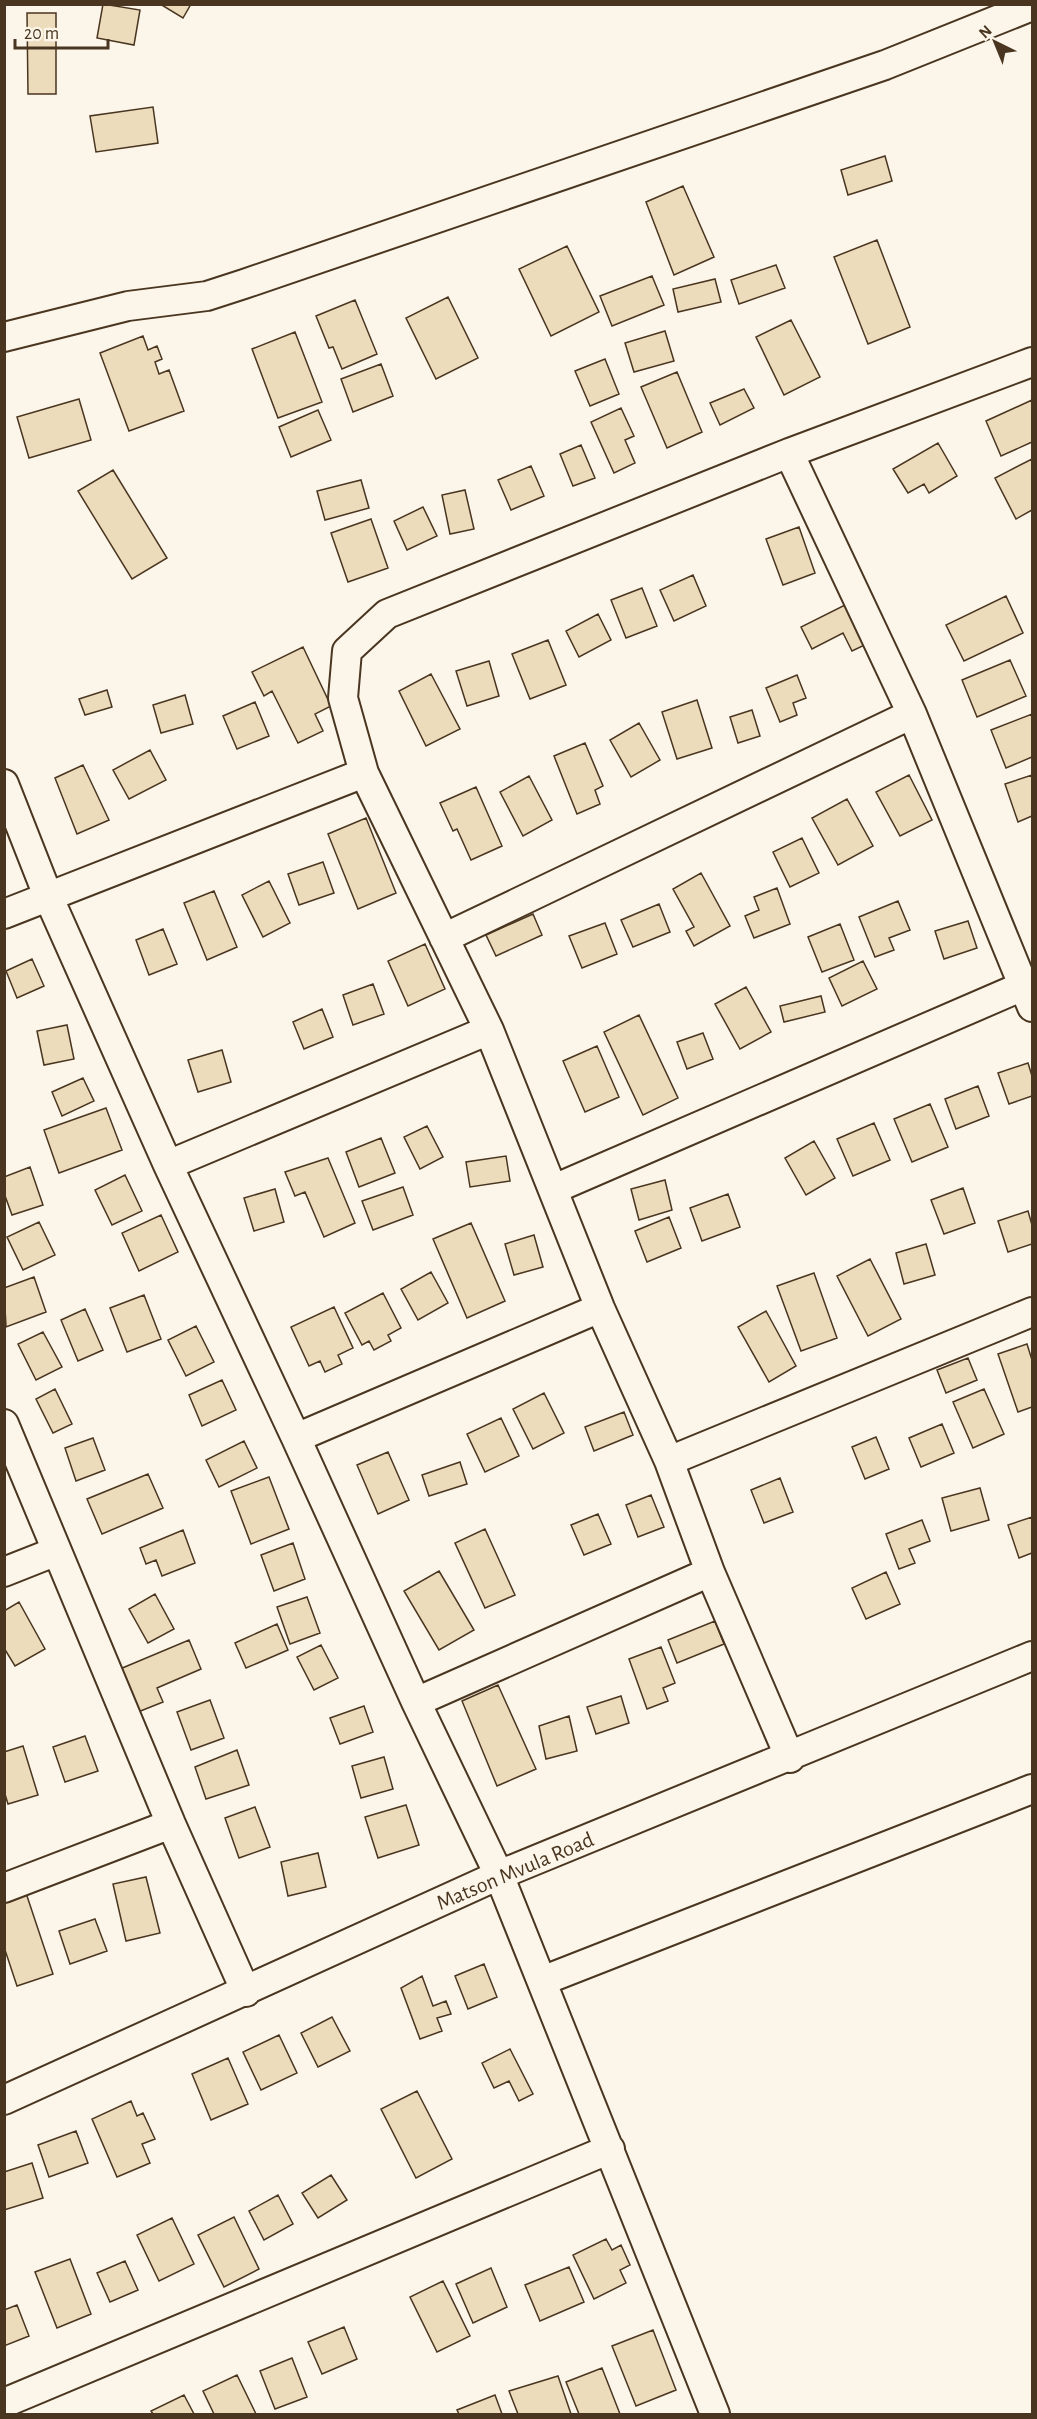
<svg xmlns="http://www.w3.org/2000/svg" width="1037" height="2419" font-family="'Alegreya Sans',sans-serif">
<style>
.building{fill:#ecdcbc;stroke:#4a3520;stroke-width:1.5}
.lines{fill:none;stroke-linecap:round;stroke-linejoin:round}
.minor-casing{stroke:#4a3520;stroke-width:32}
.minor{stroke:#fbf6e9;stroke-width:28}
.labels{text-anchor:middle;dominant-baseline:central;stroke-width:4.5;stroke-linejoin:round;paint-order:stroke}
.street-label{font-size:22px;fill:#4a3520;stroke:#fbf6e9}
</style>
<rect width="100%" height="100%" fill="#fbf6e9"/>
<path class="building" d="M103,4L140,10L134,45L97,38Z
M160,4H191L183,18Z
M27,13H56V94H28Z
M153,107L158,143L96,152L90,116Z
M885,156L892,181L848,195L841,170Z
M683,186L714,257L674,275L646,202Z
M877,240L910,327L868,344L834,257Z
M567,246L599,312L551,336L519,269Z
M776,265L785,288L739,304L731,280Z
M652,276L664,305L612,326L600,296Z
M715,279L721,302L678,312L673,289Z
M448,297L478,358L436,379L406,318Z
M355,300L377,354L342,369L333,347L329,348L316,316Z
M791,320L820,377L784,395L756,337Z
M665,331L674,361L634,372L625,343Z
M295,332L322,402L278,418L252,349Z
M143,336L148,350L157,346L162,359L155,362L159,374L169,370L184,411L129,431L100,353Z
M605,359L619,394L590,406L575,371Z
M381,364L393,396L353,412L341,379Z
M677,372L702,432L667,448L641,387Z
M744,389L754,408L720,425L710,403Z
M79,399L91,440L29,458L17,417Z
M1032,400V442L1001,456L986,421Z
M621,408L634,436L625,440L635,463L614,473L591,422Z
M318,410L331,440L291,457L279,427Z
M938,443L957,476L929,493L924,484L908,493L893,469Z
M581,445L595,478L573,486L560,454Z
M1032,459V510L1016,519L995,478Z
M531,466L544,496L511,510L498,480Z
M113,470L167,558L132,579L78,491Z
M361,480L369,508L325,520L317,491Z
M465,490L474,529L450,534L442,495Z
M423,507L437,536L407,550L394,521Z
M371,519L388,568L348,582L331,533Z
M799,527L815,573L783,585L766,539Z
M693,575L706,606L674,621L660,590Z
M642,588L657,626L626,638L611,600Z
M1006,596L1023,633L964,661L946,625Z
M851,602L871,642L852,651L843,633L812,649L801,627Z
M598,614L611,640L579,657L566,631Z
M548,640L566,685L530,699L512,654Z
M303,647L331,706L315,714L323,731L298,743L272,691L264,696L252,672Z
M1010,660L1026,696L977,717L962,680Z
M489,661L499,696L467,706L456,671Z
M431,674L460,729L426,746L399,691Z
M797,675L806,698L793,703L797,715L780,722L766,688Z
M107,690L112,707L85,715L79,699Z
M185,695L193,724L161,733L153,705Z
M697,700L712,748L677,759L662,712Z
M255,702L269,736L237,749L223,716Z
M752,710L760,736L738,743L730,717Z
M1032,714V757L1006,768L991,730Z
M639,723L660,760L631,777L610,740Z
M585,743L603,786L595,790L600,804L577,814L554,756Z
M150,750L166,780L129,799L113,770Z
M83,765L109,820L77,834L55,778Z
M909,775L932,820L900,836L876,792Z
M1032,775V816L1018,822L1005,784Z
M529,776L552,820L523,836L500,792Z
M476,787L502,846L471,860L457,829L453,831L440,803Z
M847,799L873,846L838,865L812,818Z
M366,818L396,893L358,909L328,834Z
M802,838L819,873L790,887L773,852Z
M323,862L334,893L299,905L288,874Z
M701,873L730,926L694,946L686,931L694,927L673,889Z
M269,881L290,923L263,937L242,895Z
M777,888L790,924L754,938L745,916L759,910L754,897Z
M214,891L237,947L207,960L184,903Z
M898,901L910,930L889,938L894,950L875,957L859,917Z
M659,904L670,932L633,947L621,920Z
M533,914L542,935L496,956L486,935Z
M968,921L977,948L944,959L935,931Z
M605,923L617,954L582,968L569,936Z
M840,924L854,960L822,972L808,937Z
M163,929L177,964L149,975L136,940Z
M425,944L445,989L408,1006L388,961Z
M32,959L44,986L17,998L6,971Z
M863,961L877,989L842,1006L829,978Z
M373,984L384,1014L353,1025L343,995Z
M746,987L771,1032L740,1049L715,1004Z
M821,996L825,1012L784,1022L780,1006Z
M322,1009L333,1037L304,1049L293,1022Z
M639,1015L678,1098L643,1115L604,1032Z
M67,1025L74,1059L44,1065L37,1031Z
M703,1033L713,1059L687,1069L677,1042Z
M597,1046L619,1097L585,1112L563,1061Z
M222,1050L231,1082L198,1092L188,1060Z
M1028,1063L1032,1076V1096L1009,1104L998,1073Z
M83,1078L94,1101L62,1116L52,1092Z
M978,1086L989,1116L956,1129L945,1099Z
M930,1104L948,1147L912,1162L894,1119Z
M106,1108L122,1150L59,1173L44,1130Z
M874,1123L890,1160L853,1176L837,1139Z
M427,1126L443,1157L420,1169L404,1137Z
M381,1138L395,1173L359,1187L346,1152Z
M814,1141L835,1178L806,1195L785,1158Z
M506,1156L510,1181L470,1187L466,1162Z
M328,1158L355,1223L324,1237L305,1192L295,1196L285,1172Z
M30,1167L43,1205L12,1215L4,1193V1177Z
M125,1175L142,1211L112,1225L95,1190Z
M665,1180L672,1210L639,1220L631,1189Z
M403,1187L413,1215L373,1230L362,1201Z
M963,1188L975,1223L944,1234L931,1200Z
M275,1189L284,1222L254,1231L244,1198Z
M728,1194L740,1227L702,1241L690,1208Z
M1028,1211L1032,1225V1244L1008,1252L998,1221Z
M161,1215L178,1252L139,1271L122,1233Z
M669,1217L681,1248L647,1262L635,1231Z
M39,1222L55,1255L23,1270L7,1237Z
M471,1223L505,1301L467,1318L433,1239Z
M534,1235L543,1267L514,1275L505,1244Z
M926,1244L935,1275L904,1284L896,1253Z
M870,1259L901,1319L868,1336L837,1276Z
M431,1272L448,1303L418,1320L401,1289Z
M814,1273L837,1338L801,1351L777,1286Z
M34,1277L46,1312L6,1327L4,1288Z
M383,1293L401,1328L388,1335L391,1341L374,1350L369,1341L362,1345L345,1313Z
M144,1295L161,1339L127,1352L110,1308Z
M334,1307L353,1348L338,1355L342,1364L325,1372L320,1361L309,1366L291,1327Z
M85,1309L103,1350L78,1361L61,1320Z
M766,1311L796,1366L769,1382L738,1327Z
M196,1326L214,1362L186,1376L168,1340Z
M43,1332L62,1367L36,1380L18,1344Z
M1027,1344L1032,1360V1407L1018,1412L998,1354Z
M968,1358L977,1380L946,1393L937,1370Z
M222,1380L236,1410L202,1426L189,1395Z
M55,1389L72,1424L53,1433L36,1399Z
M984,1389L1004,1434L973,1448L953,1402Z
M544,1393L564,1433L533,1449L513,1409Z
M624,1412L633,1435L594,1451L585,1427Z
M501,1418L519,1456L485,1472L467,1434Z
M942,1424L954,1453L921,1467L909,1438Z
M876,1437L889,1469L865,1479L852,1447Z
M93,1438L105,1470L76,1481L65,1448Z
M244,1441L257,1468L219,1487L206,1460Z
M388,1452L409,1500L378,1514L357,1465Z
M460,1462L467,1484L429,1496L422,1475Z
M148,1474L163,1508L102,1534L87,1499Z
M269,1477L289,1529L251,1544L231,1491Z
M780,1478L793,1512L764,1523L751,1490Z
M980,1488L989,1520L951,1531L942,1498Z
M651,1495L664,1527L638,1537L626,1505Z
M598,1514L611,1544L584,1555L571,1525Z
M1032,1517V1553L1019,1558L1008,1525Z
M922,1520L930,1541L909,1549L915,1563L899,1569L886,1534Z
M485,1529L515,1595L485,1608L455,1543Z
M183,1530L195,1563L162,1576L156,1560L146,1564L140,1548Z
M293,1543L305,1579L274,1591L261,1555Z
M439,1571L474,1630L439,1650L404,1591Z
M886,1572L900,1604L866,1619L852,1588Z
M155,1594L174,1629L148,1643L129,1609Z
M307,1597L320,1633L290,1644L277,1607Z
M19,1602L45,1649L15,1666L4,1648V1611Z
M715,1621L724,1644L677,1663L668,1640Z
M277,1624L288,1650L246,1668L235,1643Z
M189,1640L201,1669L157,1688L163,1702L138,1712L120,1669Z
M321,1645L338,1678L314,1690L297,1657Z
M661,1647L675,1683L663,1688L668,1701L647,1709L629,1659Z
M498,1685L536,1769L497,1786L462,1701Z
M621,1696L629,1723L596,1734L587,1707Z
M210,1700L224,1738L191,1750L177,1712Z
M364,1706L373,1732L340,1744L330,1718Z
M569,1716L577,1751L546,1759L539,1726Z
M85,1736L98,1771L65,1782L53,1747Z
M23,1746L38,1795L8,1804L4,1791V1752Z
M237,1750L249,1785L206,1799L195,1767Z
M384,1757L393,1789L361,1798L352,1766Z
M406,1805L419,1845L378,1858L365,1817Z
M255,1807L270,1847L239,1858L225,1818Z
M318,1853L326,1887L288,1896L281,1862Z
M146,1877L160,1933L126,1941L113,1884Z
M26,1893L53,1974L17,1986L4,1947V1903Z
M95,1919L107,1951L70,1964L59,1931Z
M484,1964L497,1997L468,2009L455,1976Z
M422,1976L433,2006L446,2001L451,2014L437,2018L442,2031L420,2039L401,1988Z
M332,2017L350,2051L318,2067L301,2033Z
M279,2035L297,2073L261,2090L243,2052Z
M510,2049L533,2094L519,2101L509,2081L494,2088L482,2063Z
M228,2058L248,2104L211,2120L192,2074Z
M417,2091L452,2159L416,2178L381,2109Z
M131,2101L137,2116L143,2113L155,2139L142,2144L150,2163L117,2177L92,2119Z
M76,2131L88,2163L49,2177L38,2145Z
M32,2163L43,2198L4,2210V2172Z
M331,2175L347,2200L318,2218L302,2193Z
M278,2195L293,2224L264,2240L249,2211Z
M234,2217L259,2269L224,2287L198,2235Z
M172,2218L194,2264L159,2281L137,2235Z
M606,2239L612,2250L621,2245L630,2265L620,2270L626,2283L594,2299L573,2255Z
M70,2259L91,2314L57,2328L35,2272Z
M125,2261L138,2290L110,2302L97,2273Z
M569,2267L584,2302L540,2321L525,2285Z
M491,2268L507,2307L473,2323L456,2284Z
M443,2281L470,2336L437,2352L410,2297Z
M17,2305L29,2336L4,2346V2310Z
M344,2327L357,2359L322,2374L308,2342Z
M653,2330L676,2390L636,2406L612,2346Z
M292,2358L307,2397L275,2409L260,2371Z
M602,2368L620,2414H579L566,2382Z
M237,2375L256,2414H214L203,2391Z
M558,2376L571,2414H518L509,2391Z
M184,2395L194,2414H153L151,2411Z
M495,2395L502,2414H459L457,2410Z"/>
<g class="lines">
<g class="minor-casing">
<path id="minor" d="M4,337L128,306L207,296L244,284L885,65L1032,6
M789,453L912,714L1032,1007
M4,784L48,896L168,1165L296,1438L416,1702L499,1875L715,2414
M4,914L364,773
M444,938L912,714
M168,1165L489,1030
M554,1189L1023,986
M4,1424L171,1824L246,1992
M296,1438L600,1308
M669,1461L1032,1312
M4,1572L57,1551
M416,1702L710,1572
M790,1758L710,1572L669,1461L600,1308L489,1030L364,773L343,698L347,651L387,614L789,453L1032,362
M4,1888L171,1824
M542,1981L1032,1789
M4,2100L499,1875L1032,1656
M4,2403L610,2149"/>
</g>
<use href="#minor" class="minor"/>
</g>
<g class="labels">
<g class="street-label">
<text transform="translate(515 1871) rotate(-23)">Matson Mvula Road</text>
</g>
</g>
<rect width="1037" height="2419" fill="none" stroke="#4a3520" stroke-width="12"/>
<g transform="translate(995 42) rotate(317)" stroke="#fbf6e9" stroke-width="4.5" paint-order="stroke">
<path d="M0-4.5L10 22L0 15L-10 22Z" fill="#4a3520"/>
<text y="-9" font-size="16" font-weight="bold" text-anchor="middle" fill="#4a3520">N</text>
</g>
<path d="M15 39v9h93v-9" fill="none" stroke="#4a3520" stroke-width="3"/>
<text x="24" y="39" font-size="18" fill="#4a3520" stroke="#fbf6e9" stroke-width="4.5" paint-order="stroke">20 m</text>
</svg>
